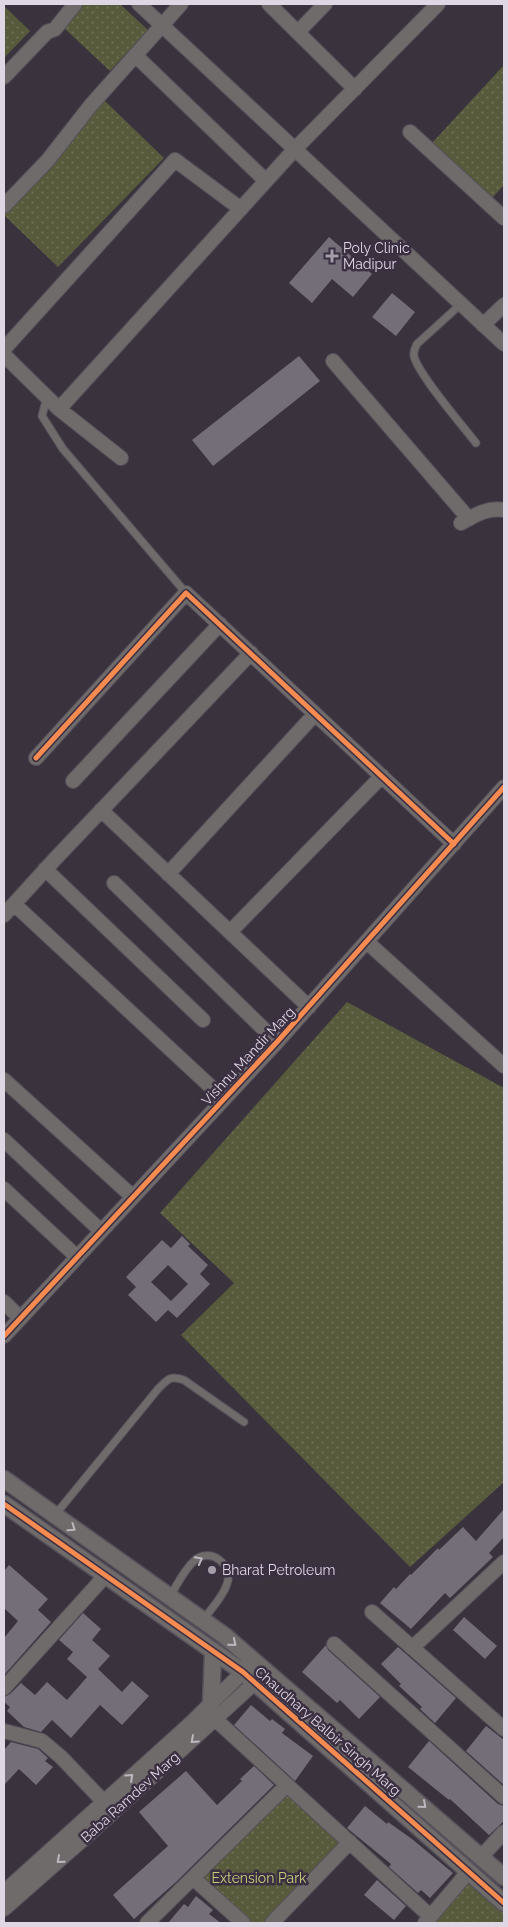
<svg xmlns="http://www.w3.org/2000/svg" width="508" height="1927" font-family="Raleway,sans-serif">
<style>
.park{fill:url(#park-dots)}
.building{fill:#746e78;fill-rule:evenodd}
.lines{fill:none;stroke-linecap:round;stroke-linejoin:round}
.service-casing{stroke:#57515b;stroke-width:9}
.minor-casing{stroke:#57515b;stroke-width:16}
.tertiary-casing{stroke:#57515b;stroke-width:19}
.service{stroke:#6f6b6b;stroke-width:7}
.minor{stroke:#6f6b6b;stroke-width:14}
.tertiary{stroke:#6f6b6b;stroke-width:16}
.cycleway-casing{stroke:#3b2f42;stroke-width:8}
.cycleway{stroke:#f68b52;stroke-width:5}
.oneway{stroke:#bdb7bf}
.poi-dot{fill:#a59ea9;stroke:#3b2f42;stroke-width:2}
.labels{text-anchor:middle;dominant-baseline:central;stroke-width:5;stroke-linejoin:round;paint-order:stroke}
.poi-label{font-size:14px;fill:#dfd7e3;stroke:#3b2f42;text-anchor:start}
.street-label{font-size:14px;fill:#dfd7e3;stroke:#3b2f42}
.park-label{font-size:14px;fill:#c4cd79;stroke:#3b2f42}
</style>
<defs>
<pattern id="park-dots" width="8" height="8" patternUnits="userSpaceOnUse" patternTransform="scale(1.25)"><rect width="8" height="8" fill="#575b3b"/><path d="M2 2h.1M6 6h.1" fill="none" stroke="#6f7257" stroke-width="1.8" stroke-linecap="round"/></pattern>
</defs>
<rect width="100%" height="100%" fill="#3a333e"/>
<path class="park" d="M84,4H120L148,30L110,71L63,27Z
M4,6L30,31L4,58Z
M504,65V185L492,198L432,143Z
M104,100L164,158L58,267L4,215V202Z
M347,1002L504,1088V1482L410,1567L181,1335L234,1283L160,1213Z
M287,1793L350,1842L272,1923H246L202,1878Z
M469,1877L504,1909V1923H431Z"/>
<path class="building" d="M329,237L372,274L353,297L332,279L312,303L289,283Z
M392,293L415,312L396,336L372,317Z
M299,356L320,381L213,466L192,440Z
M182,1236L190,1244L188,1246L208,1265L200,1274L210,1284L177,1318L168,1310L156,1322L128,1295L136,1287L126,1277L162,1240L171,1248ZM168,1265L188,1284L171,1301L151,1282Z
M504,1509V1537L489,1553L493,1557L450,1598L445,1593L411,1629L380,1603L394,1587L396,1589L410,1574L411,1575L438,1548L439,1550L463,1527L476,1541Z
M9,1565L48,1599L38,1610L51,1622L4,1675V1638L18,1621L4,1608V1571Z
M83,1613L101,1629L92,1640L110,1656L98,1669L122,1692L132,1681L149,1696L122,1725L100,1705L71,1738L52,1720L41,1732L24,1727L7,1711L10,1707L4,1702V1697L10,1694L21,1683L35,1695L47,1682L67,1700L87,1677L67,1659L73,1652L59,1640Z
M464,1617L497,1646L485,1659L453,1630Z
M326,1645L328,1650L380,1697L359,1719L340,1700L337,1703L302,1672Z
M398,1647L456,1698L435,1723L420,1709L422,1707L399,1686L401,1684L381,1664Z
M251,1705L270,1721L272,1719L285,1729L282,1733L313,1756L295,1781L234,1725Z
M486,1726L504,1740V1785L466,1751Z
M429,1741L498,1804L504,1806V1821L489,1835L450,1799L449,1800L408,1767Z
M11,1742L38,1749L48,1758L45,1761L53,1767L36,1785L19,1769L4,1785V1750Z
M254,1766L274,1785L176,1882L134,1919L113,1895L168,1846L139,1812L186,1771L217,1805L242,1781L240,1779Z
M365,1806L387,1824L388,1822L412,1839L453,1873L430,1898L421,1890L418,1893L389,1867L391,1864L347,1828Z
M377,1880L406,1906L394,1920L364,1895Z
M196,1896L213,1910L209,1914L221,1923H168L184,1904L188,1907Z"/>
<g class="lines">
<g class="service-casing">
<path id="service" d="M461,304L417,344C415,348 413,351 414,356C417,373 463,426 476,443
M47,397L42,416L63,449L186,593
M55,1515L158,1389C168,1379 170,1375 184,1380L244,1422
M170,1596C177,1585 184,1570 194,1561C210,1546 234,1565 227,1584C223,1597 211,1609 203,1620"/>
</g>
<g class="minor-casing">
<path id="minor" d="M139,4L504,344
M269,4L355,89
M298,32L325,4
M135,55L266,181
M4,77L47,32L55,29L75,4
M410,132L504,218
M4,206L48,160L91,105L181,4
M483,325L504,305
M4,349L175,160L241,209
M4,355L59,409L121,458
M333,361L469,519
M59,409L295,149L438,4
M461,523C475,515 488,507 504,510
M36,758L186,593L454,844
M73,781L220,624
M101,810L309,1007
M45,869L203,1020
M168,874L315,714
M114,883L277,1042
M14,904L224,1099
M4,915L55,859L251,653
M230,932L382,776
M367,942L504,1066
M4,1080L133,1197
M4,1140L101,1231
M4,1189L77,1257
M4,1302L20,1318
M4,1336L277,1042L504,787
M372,1612L504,1729
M334,1644L504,1797
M412,1648L504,1562
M4,1688L106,1575
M215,1719L430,1916
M4,1731L42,1741L61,1757L103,1801
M482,1856L504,1832
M193,1878L243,1923
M4,1892L191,1723L249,1666
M4,1909L96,1828L263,1675
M147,1923L287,1785
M272,1923L350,1842
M425,1923L469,1871"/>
</g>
<g class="tertiary-casing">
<path id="tertiary" d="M4,1479L225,1636L504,1877
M4,1504L243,1672L504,1903
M211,1704L213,1653"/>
</g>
<use href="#service" class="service"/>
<use href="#minor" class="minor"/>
<use href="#tertiary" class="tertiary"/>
<g class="cycleway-casing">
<path id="cycleway" d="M36,758L186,593L454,844
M4,1336L277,1042L504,787
M4,1504L243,1672L504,1903"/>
</g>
<use href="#cycleway" class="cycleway"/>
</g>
<defs><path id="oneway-chevron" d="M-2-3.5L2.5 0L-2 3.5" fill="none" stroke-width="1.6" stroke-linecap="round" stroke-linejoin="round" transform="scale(1.25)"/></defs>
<g class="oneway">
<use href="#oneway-chevron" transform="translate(72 1528) rotate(35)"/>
<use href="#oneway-chevron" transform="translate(199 1560) rotate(-28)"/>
<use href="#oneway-chevron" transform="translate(233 1643) rotate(40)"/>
<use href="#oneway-chevron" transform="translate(194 1740) rotate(138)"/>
<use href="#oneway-chevron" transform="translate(130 1777) rotate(-42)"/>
<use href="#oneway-chevron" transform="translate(423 1805) rotate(41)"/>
<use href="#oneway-chevron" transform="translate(60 1860) rotate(139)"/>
</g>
<g class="poi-dot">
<path d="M329.5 248.5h5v5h5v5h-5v5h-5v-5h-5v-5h5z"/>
<circle cx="212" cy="1570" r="5"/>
</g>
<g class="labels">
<g class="poi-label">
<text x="343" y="248">Poly Clinic<tspan x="343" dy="16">Madipur</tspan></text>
<text x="222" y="1570">Bharat Petroleum</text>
</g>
<g class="street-label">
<text transform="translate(248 1056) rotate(-47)">Vishnu Mandir Marg</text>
<text transform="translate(328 1731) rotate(41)">Chaudhary Balbir Singh Marg</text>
<text transform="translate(130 1797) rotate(-42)">Baba Ramdev Marg</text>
</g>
<g class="park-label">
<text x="259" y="1878">Extension Park</text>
</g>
</g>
<rect width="508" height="1927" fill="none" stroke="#dfd7e3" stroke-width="10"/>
</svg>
